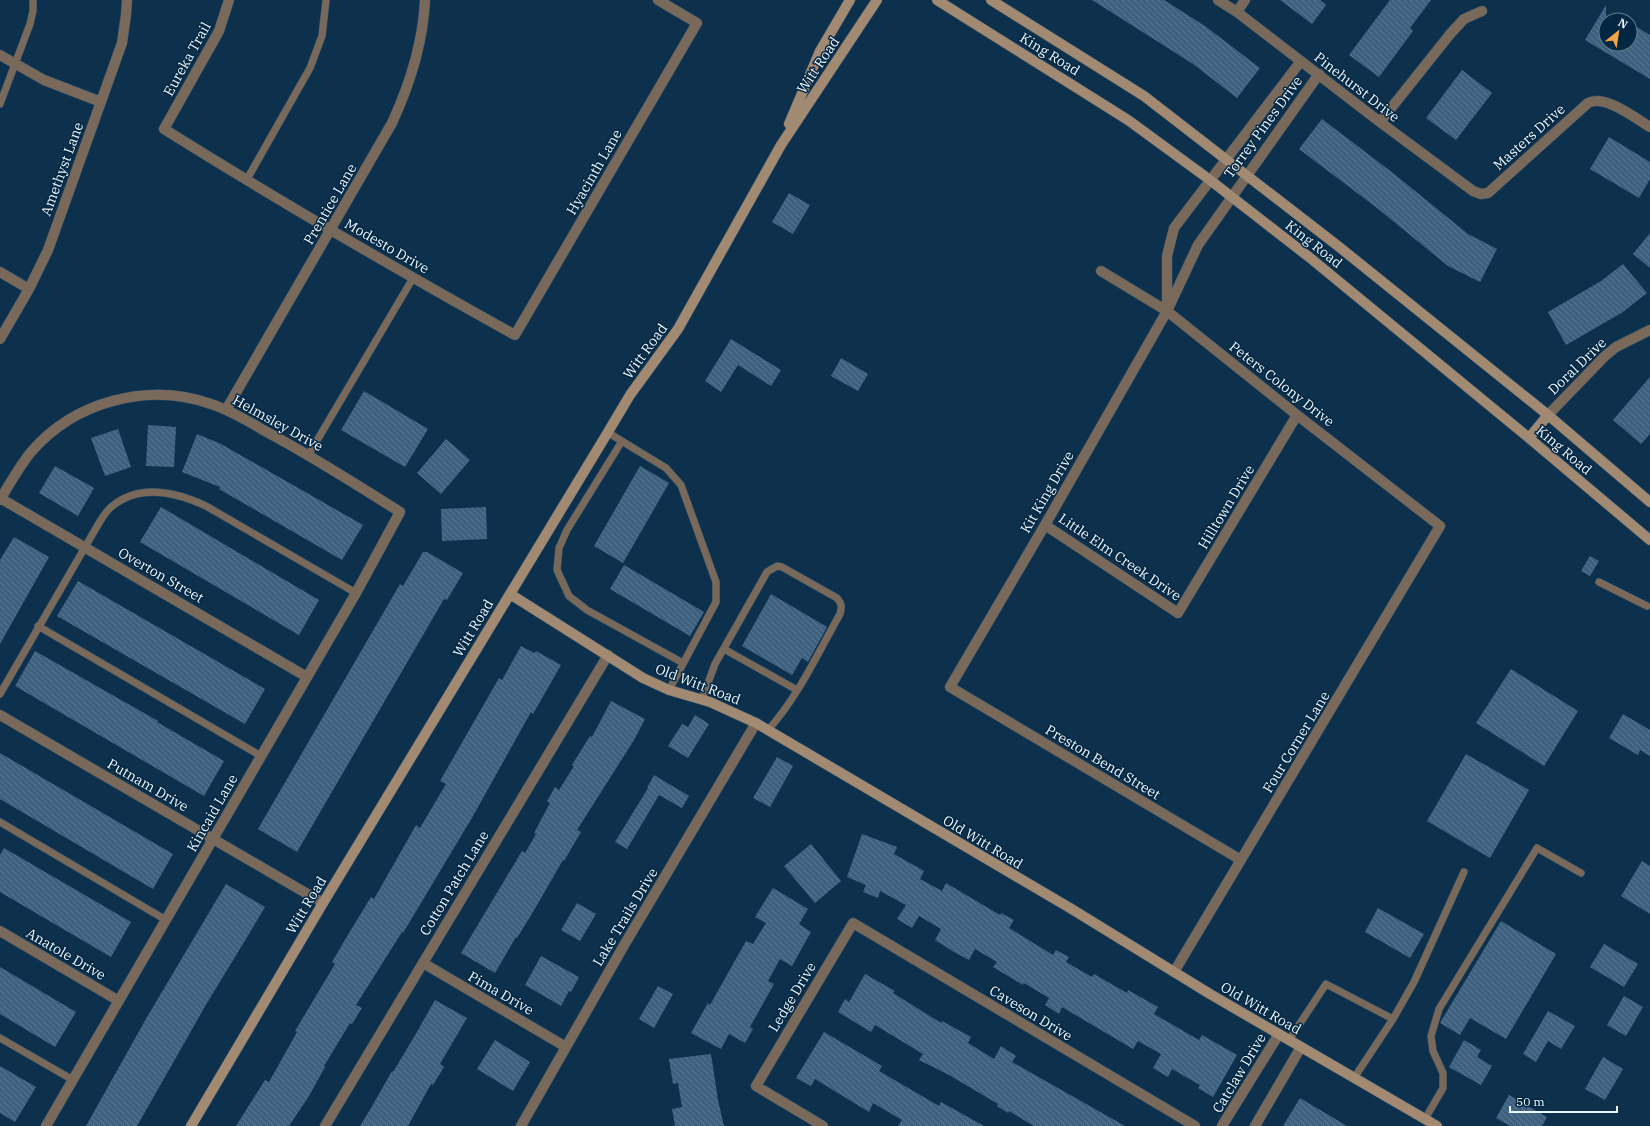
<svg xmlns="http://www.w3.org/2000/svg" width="1650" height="1126" font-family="'IBM Plex Serif',serif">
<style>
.building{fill:url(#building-back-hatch)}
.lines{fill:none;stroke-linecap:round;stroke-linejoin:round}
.lane-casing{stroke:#2c4d66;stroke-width:8}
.street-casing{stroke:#2c4d66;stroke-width:11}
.secondary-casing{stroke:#2c4d66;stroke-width:11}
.lane{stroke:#78695a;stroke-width:7}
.street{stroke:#78695a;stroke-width:10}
.secondary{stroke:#a18972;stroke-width:10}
.labels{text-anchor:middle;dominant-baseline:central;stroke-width:3;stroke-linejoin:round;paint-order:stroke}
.street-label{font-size:14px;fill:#eef6fd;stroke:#022742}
</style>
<defs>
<pattern id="building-back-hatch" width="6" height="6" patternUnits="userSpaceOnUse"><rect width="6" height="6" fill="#3d617f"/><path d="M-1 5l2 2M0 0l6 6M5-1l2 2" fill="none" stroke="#597892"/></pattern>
</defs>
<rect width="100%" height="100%" fill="#0d314d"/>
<path class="building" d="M1092,0H1164L1205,26L1260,68L1237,98L1193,64Z
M1280,0H1320L1326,5L1312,24Z
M1390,0H1431L1410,28L1413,31L1379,77L1349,55Z
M1606,5V44H1630V23L1650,35V79L1585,40Z
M1462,70L1492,93L1456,140L1426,118Z
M1322,119L1393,173L1468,234L1497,249L1480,282L1448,266L1377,208L1299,149Z
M1609,137L1650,162V179L1639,198L1590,169Z
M789,193L810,205L793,234L772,222Z
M1650,233V268L1633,254Z
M1623,264L1647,293L1623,312L1566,345L1548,312L1601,281Z
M731,339L781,370L771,386L738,365L721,392L705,381Z
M841,358L868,374L858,391L831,376Z
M1650,377V434L1641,444L1613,420Z
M364,391L428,429L405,467L341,430Z
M148,425L176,427L174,467L146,466Z
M118,429L131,467L105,476L91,438Z
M197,434L221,444L363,525L342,560L219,489L220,487L182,472Z
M446,439L470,460L441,494L417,473Z
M55,466L94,488L78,516L39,493Z
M640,466L669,483L623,563L594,546Z
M161,507L319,600L299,635L140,542Z
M486,507L487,539L442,541L441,509Z
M14,537L49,557L0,644V560Z
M423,552H427L463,573L447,600L444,599L297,852L258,829L400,584L403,586Z
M1590,556L1599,561L1590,576L1581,571Z
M624,565L704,612L690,636L610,589Z
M78,581L265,689L245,724L57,616Z
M771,594L827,627L808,662L802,658L792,675L742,646Z
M521,646L534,653L536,651L561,665L533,714L531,712L473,816L412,918L403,933L402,932L356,1005L362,1008L352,1024L350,1023L324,1066L325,1067L309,1096L289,1126H236L265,1080L269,1082L297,1032L295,1031L335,964L332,962L349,933L371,897L374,899L416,825L420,828L446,784L440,781L499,678L502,680Z
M35,651L158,721L157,722L224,761L204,796L15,686Z
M1511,669L1578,711L1544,766L1476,723Z
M611,701L645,719L634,740L577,830L581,832L564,861L563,860L533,912L517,938L516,937L495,973L461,953L522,851L525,853L536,834L534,833L550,803L547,801L555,787L559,790L574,766L572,765L590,736L592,737Z
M1623,714L1650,730V756L1640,750L1638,755L1609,738Z
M695,715L709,724L688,758L668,746L682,724L688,727Z
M0,753L173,854L153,889L0,799Z
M1466,754L1529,790L1490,858L1427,821Z
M777,757L793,766L770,807L753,798Z
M654,775L689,796L682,808L659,795L627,849L615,842L648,788H647Z
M862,834L897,847L894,854L924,871L920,879L942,891L946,883L1000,915L1001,913L1014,920L1009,928L1053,955L1056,950L1069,957L1066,962L1092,977L1094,974L1127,993L1128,990L1158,1007L1154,1014L1199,1040L1202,1035L1237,1055L1213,1097L1198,1088L1200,1085L1172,1069L1168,1077L1153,1068L1161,1054L1138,1041L1133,1049L1062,1007L1059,1014L1045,1005L1049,998L1024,983L1023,985L993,967L997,962L975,949L969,960L954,952L935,940L941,929L919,916L912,928L897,919L906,905L880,891L878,898L863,892L866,885L847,877Z
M811,844L841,881L815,903L784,866Z
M4,848L131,922L111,957L0,892V855Z
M1642,861L1650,866V914L1621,896Z
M226,884L265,907L249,934L207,1003L137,1126H86L147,1017Z
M773,888L808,909L799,924L811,932L792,966L780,959L768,981L774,984L750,1027L753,1029L745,1043L729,1034L721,1049L691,1033L708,1003L710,1005L746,941L753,944L766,923L755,917Z
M577,903L596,914L580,941L561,930Z
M1378,908L1424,934L1410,958L1365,932Z
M1501,921L1556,954L1506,1039L1470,1018L1460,1035L1440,1023Z
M1604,944L1638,964L1624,987L1590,967Z
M541,956L579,977L571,992L569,991L561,1006L525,985Z
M0,967L76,1012L55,1047L0,1014Z
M865,974L895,991L893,993L941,1023L942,1021L971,1037L968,1043L994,1059L1001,1046L1016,1056L1012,1062L1125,1126H1034L1009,1111L1008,1113L997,1106L998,1104L949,1075L919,1060L923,1054L875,1025L871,1032L838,1012L845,999L849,1002Z
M658,986L673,994L654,1028L639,1019Z
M1624,996L1643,1007L1626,1036L1607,1025Z
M435,1000L467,1018L440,1064L444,1067L433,1085L431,1084L408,1126H360L371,1108L392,1071L393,1072L414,1037Z
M1548,1011L1575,1026L1561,1049L1548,1041L1536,1062L1523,1054Z
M824,1032L882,1066L879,1071L939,1106L941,1102L984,1126H898L902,1120L873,1103L869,1112L815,1079L811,1086L796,1078Z
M495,1040L530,1062L513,1091L477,1069Z
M1464,1040L1481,1050L1477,1057L1492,1066L1481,1085L1449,1067Z
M711,1054L718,1100L724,1126H675L672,1109L682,1107L678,1083L673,1084L669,1059Z
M1603,1057L1623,1069L1605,1100L1585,1089Z
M0,1066L36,1087L15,1122L0,1113Z
M1509,1095L1547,1117L1542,1126H1510L1496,1118Z
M1300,1098L1347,1126H1283Z"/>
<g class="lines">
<g class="lane-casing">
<path id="lane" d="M0,104L30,24L33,11V0
M246,181L310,68L322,36L326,0
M607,432L666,468L681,485L716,582V602L669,690
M622,441L567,530L559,548L557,570L569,596L587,610L683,663
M309,454L413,278
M1599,582L1647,606
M38,626L261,756
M724,649L797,690
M0,694L99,523C102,518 106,512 110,508C138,483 176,492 206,506L356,593
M702,699L715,664L767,572L777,566L782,567L837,598C842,604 842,607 840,614C818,653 798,697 768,730
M0,822L166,920
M1393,1019L1414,982L1464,872
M0,1038L73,1080
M1289,1040L1326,984L1393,1019L1354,1078
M1425,1119L1443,1088V1073L1433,1051L1431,1036L1439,1009L1537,848L1581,873"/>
</g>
<g class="street-casing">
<path id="street" d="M229,0L219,31L164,129C279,201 396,269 515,335L697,23L658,0
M1218,0L1237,12L1380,122L1473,191L1481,194L1488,193L1588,103C1605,94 1635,118 1650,127
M1237,12L1245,0
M0,55L44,80L101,102
M1301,61L1174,228L1167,256V311L1198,245L1319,74
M1380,122L1451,33L1464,19L1482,11
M1101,271L1167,311L1297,415L1440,526L1174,972
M0,272L29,289
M1167,311L1045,525L950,687L1241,860
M0,339L29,289L48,250L122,43L126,15L127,0
M226,410L392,123C410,84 423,43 425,0
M1548,415L1605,356L1616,347L1650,330
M0,498L307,677
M0,500C10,483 19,467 31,452C75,401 148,382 211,404C230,410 248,421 265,431C312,456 356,484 400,512L356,593L46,1126
M1045,525L1178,613L1297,415
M0,715L323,903
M0,931L119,1001
M423,963L566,1047
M325,1126L608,655
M521,1126L623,947L756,723
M823,1126L756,1086L853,923L1195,1126
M1222,1126L1279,1034
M1255,1126L1301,1047"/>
</g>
<g class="secondary-casing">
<path id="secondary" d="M937,0L1128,120L1210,180L1309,257L1529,438L1650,540
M991,0L1144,96L1338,246L1548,415L1650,502
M789,124L820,51L850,0
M1529,438L1548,415
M510,594L643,678L669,690L710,702L756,723L1070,908L1210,994L1437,1126
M191,1126L323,903L605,437L630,395L678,329L781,145L877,0"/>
</g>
<use href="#lane" class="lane"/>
<use href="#street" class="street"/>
<use href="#secondary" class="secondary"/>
</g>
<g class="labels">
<g class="street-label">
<text transform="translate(1050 54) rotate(32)">King Road</text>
<text transform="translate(187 59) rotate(-61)">Eureka Trail</text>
<text transform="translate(818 65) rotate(-56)">Witt Road</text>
<text transform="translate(1357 87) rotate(38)">Pinehurst Drive</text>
<text transform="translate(1263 127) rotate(-54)">Torrey Pines Drive</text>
<text transform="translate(1529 137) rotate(-42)">Masters Drive</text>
<text transform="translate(62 169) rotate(-70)">Amethyst Lane</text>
<text transform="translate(594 172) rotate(-60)">Hyacinth Lane</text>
<text transform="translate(330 204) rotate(-60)">Prentice Lane</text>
<text transform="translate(1314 244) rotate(38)">King Road</text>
<text transform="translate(387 246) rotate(30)">Modesto Drive</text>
<text transform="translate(645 351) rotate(-54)">Witt Road</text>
<text transform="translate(1577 366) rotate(-44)">Doral Drive</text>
<text transform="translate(1282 384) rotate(38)">Peters Colony Drive</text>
<text transform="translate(278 423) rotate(29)">Helmsley Drive</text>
<text transform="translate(1564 450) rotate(40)">King Road</text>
<text transform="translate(1047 492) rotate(-60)">Kit King Drive</text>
<text transform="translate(1226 507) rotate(-59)">Hilltown Drive</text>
<text transform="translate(1120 557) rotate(34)">Little Elm Creek Drive</text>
<text transform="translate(161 575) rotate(30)">Overton Street</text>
<text transform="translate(473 628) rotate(-59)">Witt Road</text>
<text transform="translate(698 684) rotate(21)">Old Witt Road</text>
<text transform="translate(1296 742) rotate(-59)">Four Corner Lane</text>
<text transform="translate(1103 762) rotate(31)">Preston Bend Street</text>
<text transform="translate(148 785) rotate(30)">Putnam Drive</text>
<text transform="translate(212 813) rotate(-60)">Kincaid Lane</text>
<text transform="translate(983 842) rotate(31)">Old Witt Road</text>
<text transform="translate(454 883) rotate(-59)">Cotton Patch Lane</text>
<text transform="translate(306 905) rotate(-59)">Witt Road</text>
<text transform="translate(625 917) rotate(-59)">Lake Trails Drive</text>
<text transform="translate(66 954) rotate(30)">Anatole Drive</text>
<text transform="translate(501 993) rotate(30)">Pima Drive</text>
<text transform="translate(792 997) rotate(-59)">Ledge Drive</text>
<text transform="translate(1261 1008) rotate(30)">Old Witt Road</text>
<text transform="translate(1031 1013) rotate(31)">Caveson Drive</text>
<text transform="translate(1239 1073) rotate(-59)">Catclaw Drive</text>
</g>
</g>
<g transform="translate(1618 32) rotate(30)"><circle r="19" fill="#022742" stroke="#607a8d"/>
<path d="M0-3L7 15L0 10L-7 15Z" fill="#f5a346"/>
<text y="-6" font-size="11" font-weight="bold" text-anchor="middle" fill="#eef6fd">N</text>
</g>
<path d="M1510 1106v6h107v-6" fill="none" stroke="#eef6fd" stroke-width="2"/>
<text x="1516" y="1106" font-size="12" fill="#eef6fd" stroke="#022742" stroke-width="3" paint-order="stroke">50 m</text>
</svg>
